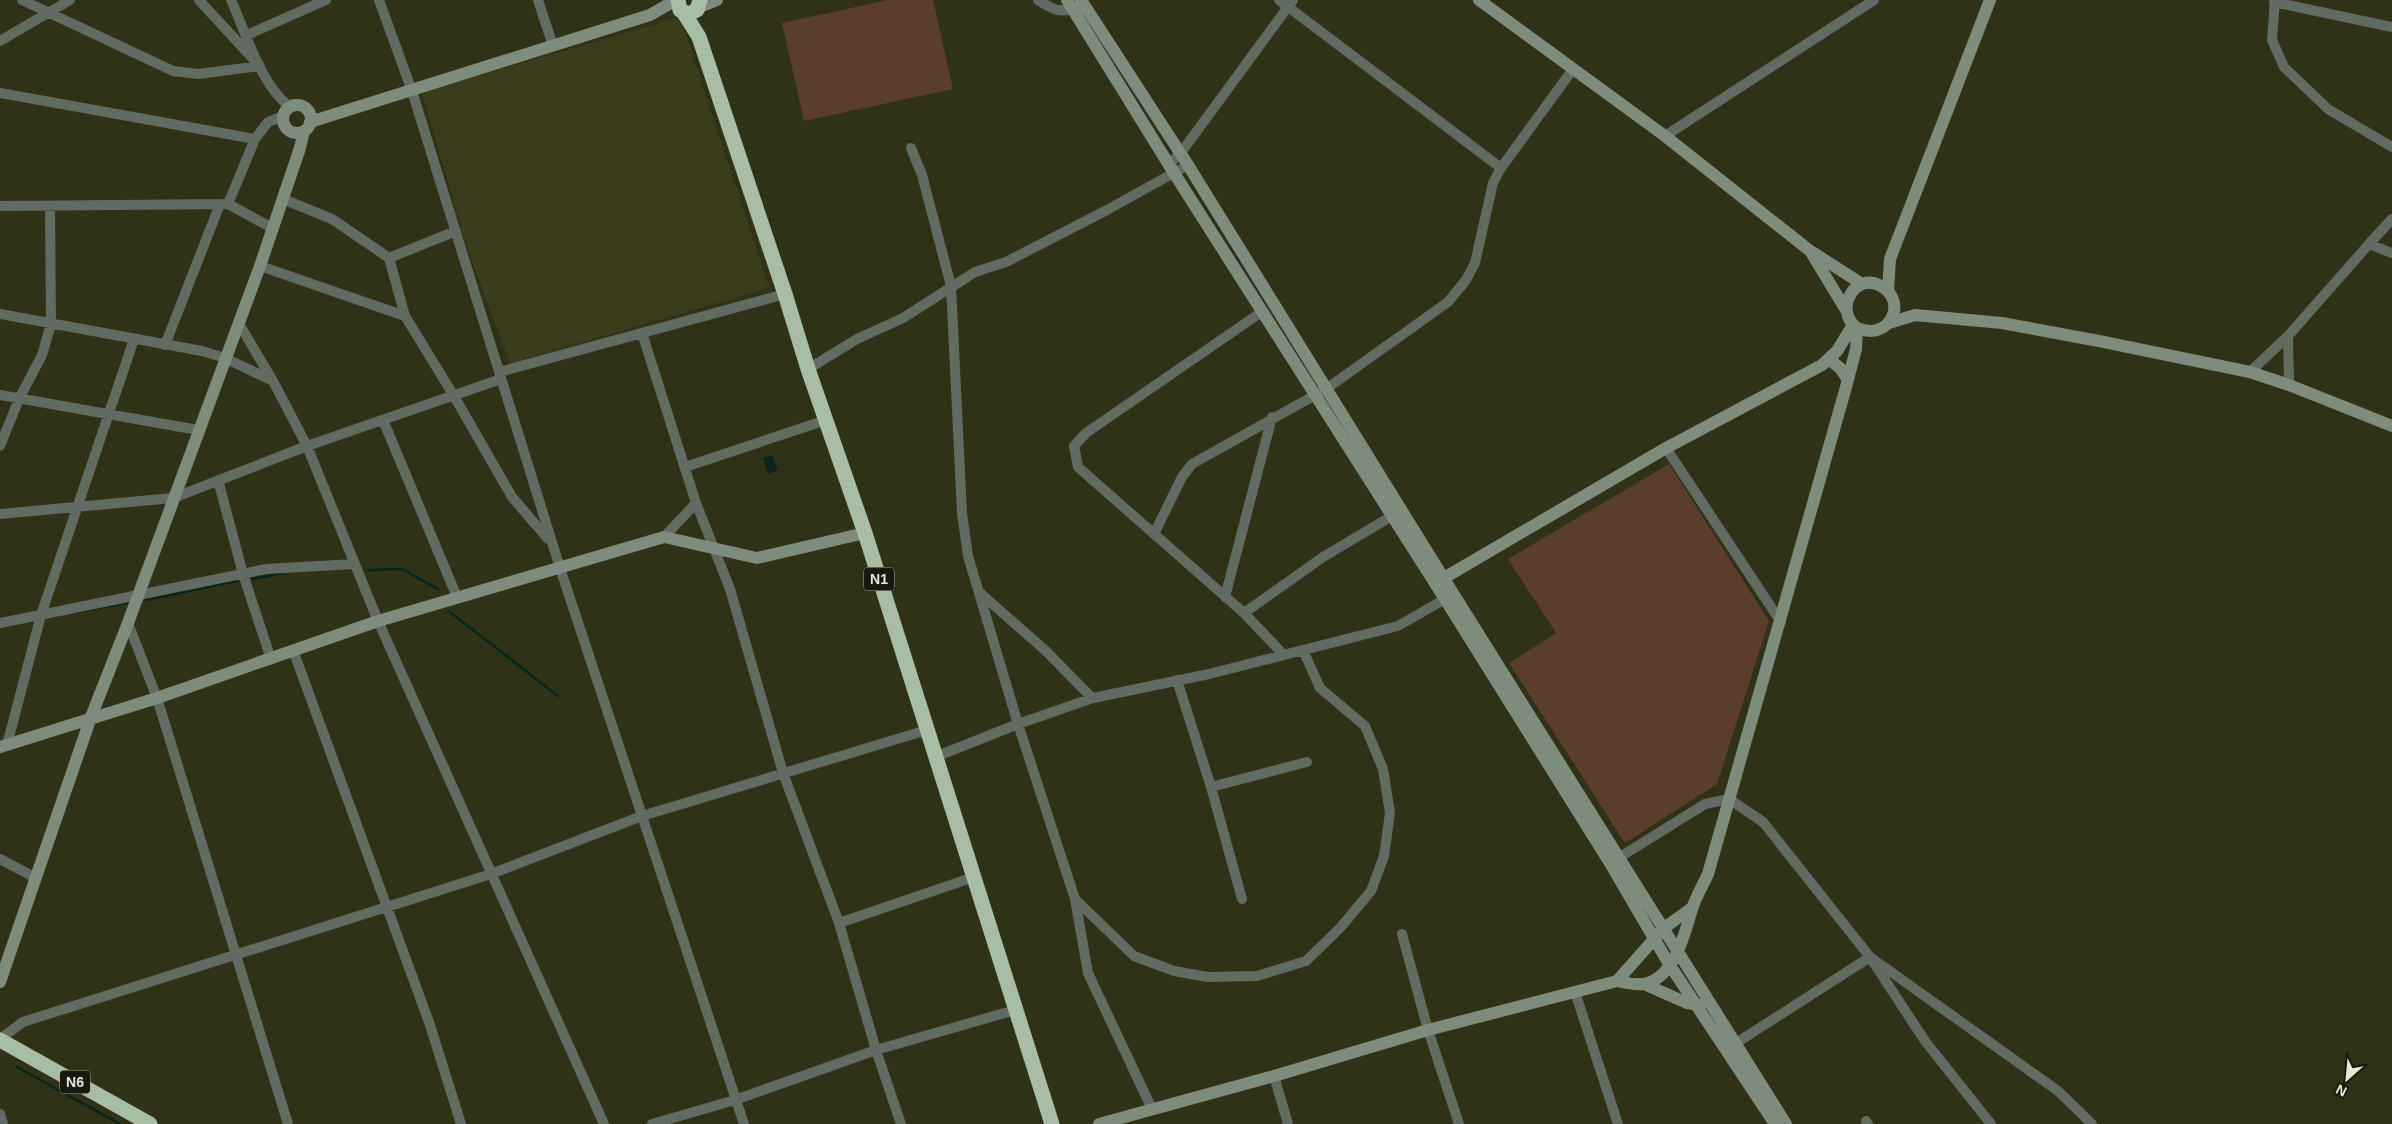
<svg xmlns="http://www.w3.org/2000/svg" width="2392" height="1124" font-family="Arial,sans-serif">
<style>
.built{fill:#3a3c1b}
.green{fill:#5a3d2a}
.water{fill:#05261d}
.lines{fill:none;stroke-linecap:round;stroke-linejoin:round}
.stream{stroke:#05261d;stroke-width:2.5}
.street{stroke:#626b61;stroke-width:10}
.secondary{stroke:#7e8c7d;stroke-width:12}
.highway{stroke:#a7bda5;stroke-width:15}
.labels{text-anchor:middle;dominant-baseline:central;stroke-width:4;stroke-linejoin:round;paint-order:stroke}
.shield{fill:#18190d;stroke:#a8a99b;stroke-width:1}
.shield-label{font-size:14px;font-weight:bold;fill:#e5e7d8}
</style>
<rect width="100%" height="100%" fill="#303218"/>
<path class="built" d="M680,17L769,288L510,363L465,242L422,92Z"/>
<path class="green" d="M888,0H933L953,89L804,121L782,23Z
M1669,464L1769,621L1717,784L1625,843L1509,663L1556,633L1508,559Z"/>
<path class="water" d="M772,455L778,470L768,474L763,458Z"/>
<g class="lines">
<path class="stream" d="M368,570L402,569L438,589
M252,579L283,573
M146,600L237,581
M77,612L130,602
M450,612L558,696
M17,1067L120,1124"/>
<path class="street" d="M22,0L173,71L199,74L260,66
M199,0L256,62
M231,0C246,33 261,86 290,107
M379,0L412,91L560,568L744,1124
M538,0L553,46
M1038,0C1055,11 1060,13 1080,8
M1279,0L1501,168
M2275,0L2272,40L2284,67L2328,109L2392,147
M2274,2L2392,27
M247,35L326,0
M0,41L70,0
M0,93L255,139
M1665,136L1874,0
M911,148L922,175L951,286L962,513L968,556L1018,724L1075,899L1088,973L1152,1109
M1169,164L1180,154L1293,0
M283,199L332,219L389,258
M228,204L255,139L268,122L283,116
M0,206L228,204L272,228
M2369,244L2392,219
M260,266L405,316L454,396L512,497L548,539
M1263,311L1086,433L1074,446L1078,467L1244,613L1283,654
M0,314L202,351L225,358L273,381L307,446L378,621L604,1124
M405,316L389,258L456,231
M238,322L273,381
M642,333L696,503L730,589L783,773L839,923L876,1050L901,1124
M2288,336L2289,385
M165,345L220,204
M808,369L857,339L903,318L975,272L1006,262L1107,210L1188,165
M499,372L785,294
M2250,372L2288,336L2369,244L2392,253
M0,395L198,430
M383,420L457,597
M0,446L19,399L42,355L51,324L50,207
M1666,448L1781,622
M685,467L826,420
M218,480L243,574L271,659
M0,514L173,498L307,446L501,379
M1155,532L1182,477L1192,464L1326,389L1448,302L1466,280L1475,263L1493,183L1501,168L1573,69
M664,537L696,503
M979,592L1046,651L1092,698
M1225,597L1272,417
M1244,613L1323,557L1397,513
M0,623L266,569L354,564
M128,623L157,698L288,1124
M293,650L430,1025L461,1124
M1177,680L1211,787L1242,899
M7,745L41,615L134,339
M935,757L1018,724L1093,698L1209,674L1398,626L1445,599
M1211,787L1307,762
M0,859L36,878
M1612,862L1705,804L1729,799L1763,822L1870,957L1925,1041L1991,1124
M1075,899L1134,956L1174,971L1208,977L1257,976L1306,961L1340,928L1371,891L1384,856L1390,813L1383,769L1365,726L1320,688L1303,650
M839,923L974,877
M1402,934L1428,1030L1459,1124
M1575,992L1618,1124
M0,1039L23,1022L491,874L642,816L927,730
M1730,1047L1870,957L2058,1091L2092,1124
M1274,1076L1288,1124
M0,1114L3,1124
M1866,1121L1868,1124
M652,1124L735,1100L876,1050L1015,1010"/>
<path class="secondary" d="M1067,0L1174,173L1445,599L1610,863L1669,964L1775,1124
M1081,0L1188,165L1444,579L1786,1124
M1479,0L1665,136L1809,250L1862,284
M700,7L717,0
M283 119a14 14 0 1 1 28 0a14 14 0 1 1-28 0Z
M310,122L650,15L676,0
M1812,254L1846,310
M1888,291L1890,259L1990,0
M1889,323L1915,315L2002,323L2099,341L2250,372L2289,385L2392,426
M1829,359L1840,368L1848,380
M1437,582L1666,448L1822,365L1837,351L1853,325
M0,747L157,698L378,621L664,537L757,558L865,533
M1617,981L1664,928L1693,907
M0,982L91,717L128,623L260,266L300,148L304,131
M1644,984L1687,1003L1700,1005
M1099,1124L1274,1076L1428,1030L1617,981C1627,983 1638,986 1648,983C1677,973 1685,931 1693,906C1697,895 1703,885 1708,874L1846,387L1856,349L1857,328C1833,310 1855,271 1881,286C1909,302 1889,342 1857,328"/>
<path class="highway" d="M678,0L680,10L688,14L697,10L700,0
M684,13L699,37L785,294L808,369L865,533L1052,1124
M0,1040L150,1124"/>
</g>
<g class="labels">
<g class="shield">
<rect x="864" y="567.5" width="30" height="23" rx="4"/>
<rect x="60" y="1070.5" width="30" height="23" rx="4"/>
</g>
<g class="shield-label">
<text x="879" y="579">N1</text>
<text x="75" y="1082">N6</text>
</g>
</g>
<g transform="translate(2347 1079) rotate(207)" stroke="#18190d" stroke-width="4" paint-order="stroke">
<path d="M0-4L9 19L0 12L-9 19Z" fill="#e5e7d8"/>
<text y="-8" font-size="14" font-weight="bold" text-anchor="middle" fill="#e5e7d8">N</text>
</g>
</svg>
